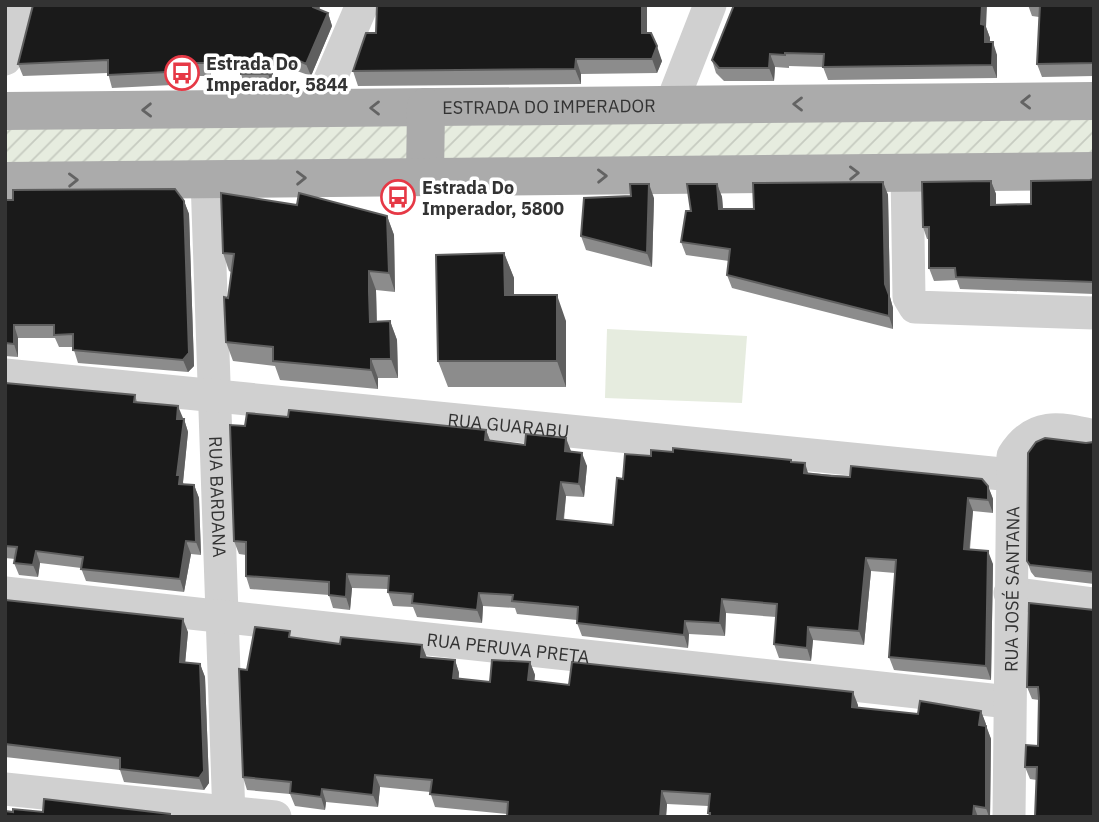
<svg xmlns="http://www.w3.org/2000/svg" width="1099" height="822" font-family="'IBM Plex Sans',sans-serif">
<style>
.park{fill:#e6ecdf}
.garden{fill:url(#garden-furrows)}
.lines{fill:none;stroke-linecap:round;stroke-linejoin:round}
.minor{stroke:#d0d0d0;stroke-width:33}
.major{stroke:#ababab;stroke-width:38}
.wall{fill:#8c8c8c}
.shaded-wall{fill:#5f5f5f}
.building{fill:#1a1a1a;stroke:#5f5f5f;stroke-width:2}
.oneway{stroke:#636363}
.labels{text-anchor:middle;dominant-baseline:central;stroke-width:7;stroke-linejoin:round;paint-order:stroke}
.poi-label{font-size:18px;font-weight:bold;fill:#333;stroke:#fff;text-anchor:start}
.street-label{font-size:18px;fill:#333;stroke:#fff}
</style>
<defs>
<pattern id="garden-furrows" width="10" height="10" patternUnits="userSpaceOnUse" patternTransform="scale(1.75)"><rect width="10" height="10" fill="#e6ecdf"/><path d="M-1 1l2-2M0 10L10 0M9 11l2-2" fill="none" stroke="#c6cbc0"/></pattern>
</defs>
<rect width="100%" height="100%" fill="#fff"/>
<path class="park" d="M607,329L747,336L742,403L605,398Z"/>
<path class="garden" d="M1094,119V154L5,164V129Z"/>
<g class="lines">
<g class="minor">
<path d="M5,59L20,5"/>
<path d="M671,105L710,5"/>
<path d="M318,108L362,5"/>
<path d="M907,173L909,297L915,307L1094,313"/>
<path id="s1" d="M207,179L229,817"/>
<path id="s2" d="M5,375L1012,475"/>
<path id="s3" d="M5,593L1009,702"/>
<path d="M1010,593L1094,604"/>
<path d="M5,789L275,817"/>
<path id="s4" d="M1009,817L1013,456C1034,422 1059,428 1094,436"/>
</g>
<g class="major">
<path id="s5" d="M5,111L1094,101"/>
<path d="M425,177L426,107"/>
<path d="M5,181L1094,171"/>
</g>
</g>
<path class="wall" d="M33,5H320L319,10L328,13L332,26L311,76L297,71L273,70V87H245L241,74V69H211V76H192V84L112,88L108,73L23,76L18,64Z
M647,5V33L662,61L657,73L581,74V84L358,86L353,71L376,33Z
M1028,5H1094V76L1042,77L1037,64L1039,17L1032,16Z
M986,27L990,38V42L997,55V78L828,80L823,67L789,66V68L775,67L774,81H724L716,73L712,60Z
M1094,179V294L960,289L957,280L934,281L929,268V239H927L923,227L991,181L996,194V205L1031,204Z
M883,182L888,195L890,297L893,308V329L732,288L727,275L729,261L686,255L681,242L691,211L717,184L722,197L723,209H754Z
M631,196L654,198L652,267L586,250L581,236Z
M5,200L184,201L189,214L194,366L188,372L78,363L73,347H59L55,338H18V357L5,356Z
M297,205L387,216L394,235L395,292L376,290L377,321H390L397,340L398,378H378V389L280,380L275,366L233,361L226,342L231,272L229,271L223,253Z
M504,253L514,278V295L566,321V387H448L438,361Z
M5,383L135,395L137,402L184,419L188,432L183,482V484L194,485L199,498L201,555L191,554L184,592L86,581L81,568L40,563L38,577L19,575L14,563L15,559L5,558Z
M288,417L486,430L490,441L571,452L587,466L584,497L566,496L564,520L613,525L623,479L651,456L791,460L792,462L808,473L988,486L993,499V513L973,511L970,549L993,564L991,680L894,670L889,657L895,573L871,571L864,645L813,640L811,661L779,658L774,644L776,617L726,613L725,636L689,634L688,648L582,636L577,623V620L517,614L515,608L483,606L482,623L417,617L413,607L393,606L388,592V589L352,588L350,610L333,608L329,595L250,589L246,576V555L239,554L234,541L245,426Z
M1094,442V584L1035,577L1031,572L1027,561L1086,443Z
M5,600L188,632L185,663L200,664L205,677L209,783L204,790L124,782L120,770L5,757Z
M1094,610L1036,805L1037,780L1030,779L1025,767L1038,746L1039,700L1032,699L1027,687Z
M292,637L427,658L455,660L459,673V679L490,682L530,662L535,675L534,681L569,685L858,705V708L918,714L981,711L991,739L990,817H709L708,813V806L667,804L666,817H507V814L435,807L430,792L380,787L378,807L326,802L325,810L295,806L290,794L247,790L243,777L247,670Z"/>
<path class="shaded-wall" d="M313,5H320L318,20L313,7Z
M642,5H647V48L642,33Z
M982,5H987L986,27L990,38L989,54L985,42L981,24Z
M328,13L332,26L311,76L306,64Z
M993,42L997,55V78L992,65Z
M657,46L662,61L657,73L652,59Z
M770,54L775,67L774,81L769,68Z
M207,57L211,69V76L207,63Z
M268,58L273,70V87L268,74Z
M576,59L581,74V84L575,69Z
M187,63L192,76V84L187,71Z
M991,181L996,194V217L991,205Z
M883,182L888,195L890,297L893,308V329L889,316L885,284Z
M649,184L654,198L652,267L647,253Z
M717,184L722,197L724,222L719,209Z
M184,201L189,214L194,366L188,372L183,360Z
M387,216L394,235L395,292L389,273Z
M504,253L514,278V321L505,295Z
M369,271L376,290L377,340L370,322Z
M557,295L566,321V387L557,361Z
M390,321L397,340L398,378L391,359Z
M14,325L18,338V357L14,344Z
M371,359L378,378V389L371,370Z
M178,406L183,418L181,431L177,419Z
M184,419L188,432L183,482L184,487L179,484L177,475Z
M486,430L491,443L485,440Z
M566,438L571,451L570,464L565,451Z
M582,453L587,466L584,497L579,484Z
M805,463L809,476L804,473Z
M561,482L566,496L562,532L557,519Z
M194,485L199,498L201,555L196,542Z
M988,486L993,499V513L988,500Z
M968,498L973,511L968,562L964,549Z
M186,541L191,554L184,592L180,579Z
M36,551L40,563L38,577L33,565Z
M988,551L993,564L991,680L986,666Z
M866,558L871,571L864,645L859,631Z
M347,574L352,588L350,610L346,597Z
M479,593L483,606L482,623L477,610Z
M722,599L726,613L725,636L720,623Z
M183,619L188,632L184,675L180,662Z
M685,621L689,634L688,648L684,635Z
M808,627L813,640L811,661L807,648Z
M422,645L427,658L421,657Z
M455,660L459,673L457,691L453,678Z
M530,662L535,675L533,693L528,680Z
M200,664L205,677L209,783L204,790L199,778Z
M853,692L858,705L856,720L852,707Z
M981,711L986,724L984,738L979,725Z
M986,726L991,739L990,817H989L986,808Z
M375,775L380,787L378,807L373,795Z
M322,789L326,802L325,810L321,797Z
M662,791L667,804L666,817H660Z
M974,806L978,817H973Z"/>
<path class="building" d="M33,5H313V7L328,13L306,64L293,58H268V74H241V57H207V63H187V71L108,75V60L18,64Z
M377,5H642V33H651L657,46L652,59H576L575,69L353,71L366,33H376Z
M734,5H982L981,24L985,25V42H993L992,65L823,67L824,54L785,53V55L770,54L769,68H719L712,60Z
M1040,5H1094V63L1037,64Z
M1094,179V282L956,277L955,268H929V227H923L922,182L991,181V205L1031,204V181L1090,180Z
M883,182L885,284L889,295V316L727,275L730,249L681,242L686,211H691L687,184H717L719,209H754L753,183Z
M630,184H649L647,253L581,236L584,198L631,196Z
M175,189L184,201L189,353L183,360L73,350V334L54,335V325H14V344L5,343V200H13V190Z
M221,193L297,205L299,193L387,216L389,273L369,271V292L370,322L390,321L391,359H371V370L273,361V347L226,342L224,297L228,298L234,254L223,253Z
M504,253L505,295H557V361H438L436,255Z
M5,383L135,395L134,402L178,406L177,419H184L177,475H180L179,484L194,485L196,542L186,541L180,579L81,569L83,557L36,551L33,565L14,563L17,547L5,546Z
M289,410L486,430L485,440L525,445L526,434L566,438L565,451L582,453L579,484L561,482L557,519L613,525L617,478L623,479L625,454L651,456V450L673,452V448L791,460V462L805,463L804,473L831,476L850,477L851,466L982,479L988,486V500L968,498L964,549L988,551L986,666L889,657L896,560L866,558L859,631L808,627L807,648L774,644L777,604L722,599L720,623L685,621L684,635L577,623L578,607L512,601L513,595L479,593L477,610L412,603L413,594L388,592L389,576L347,574L346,597L329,595V582L246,576V542L234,541L230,425L245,426L247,413L288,417Z
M1045,438L1086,443L1094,442V572L1030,565L1027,561L1028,453L1036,442Z
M5,600L183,619L180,662L200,664L204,771L199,778L120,769V758L5,744Z
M1029,603L1094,610V817H1035L1037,767H1025L1026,745L1038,746L1039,698L1038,687H1027Z
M255,627L290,631L289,637L340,644L341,637L422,645L421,657L455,660L453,678L490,682L492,660L530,662L528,680L569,685L572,662L853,692L852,707L918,714L920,701L981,711L979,725L986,726V808L974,806L973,817H710V813H708L710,794L662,791L660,817H507L508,802L430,794L432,780L375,775L373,795L322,789L321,797L290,793L291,782L243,777L239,669L247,670Z
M44,799L170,814V817H5V811L13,812V809L43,812Z"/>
<defs><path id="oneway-chevron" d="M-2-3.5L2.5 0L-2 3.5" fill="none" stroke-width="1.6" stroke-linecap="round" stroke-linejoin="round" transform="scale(1.75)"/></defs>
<g class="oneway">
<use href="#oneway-chevron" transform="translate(1026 102) rotate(179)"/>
<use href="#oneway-chevron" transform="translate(798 104) rotate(180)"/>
<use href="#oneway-chevron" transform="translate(375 108) rotate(180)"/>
<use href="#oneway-chevron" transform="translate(147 110) rotate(179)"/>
<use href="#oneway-chevron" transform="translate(854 173) rotate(-1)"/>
<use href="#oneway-chevron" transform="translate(602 176) rotate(-1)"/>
<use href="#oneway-chevron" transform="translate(301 178) rotate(-1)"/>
<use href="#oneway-chevron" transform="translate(73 180) rotate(-1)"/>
</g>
<defs>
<g id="bus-ring" transform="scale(1.75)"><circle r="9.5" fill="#fff" stroke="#e63946" stroke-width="1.5"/><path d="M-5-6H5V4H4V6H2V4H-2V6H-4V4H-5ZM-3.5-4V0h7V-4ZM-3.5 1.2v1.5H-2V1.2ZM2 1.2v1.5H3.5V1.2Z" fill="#e63946"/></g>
</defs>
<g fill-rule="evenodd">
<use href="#bus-ring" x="182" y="73"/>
<use href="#bus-ring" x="398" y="197"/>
</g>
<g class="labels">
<g class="poi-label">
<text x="206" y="63">Estrada Do<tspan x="206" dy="21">Imperador, 5844</tspan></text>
<text x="422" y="187">Estrada Do<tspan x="422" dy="21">Imperador, 5800</tspan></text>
</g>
<g class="street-label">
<text stroke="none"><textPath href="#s5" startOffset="544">ESTRADA DO IMPERADOR</textPath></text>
<text stroke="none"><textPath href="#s2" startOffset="506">RUA GUARABU</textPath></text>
<text stroke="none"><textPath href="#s1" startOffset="318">RUA BARDANA</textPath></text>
<text stroke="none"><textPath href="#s4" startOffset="228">RUA JOSÉ SANTANA</textPath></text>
<text stroke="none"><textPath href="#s3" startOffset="506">RUA PERUVA PRETA</textPath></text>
</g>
</g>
<rect width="1099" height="822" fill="none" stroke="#333333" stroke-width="14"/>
</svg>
